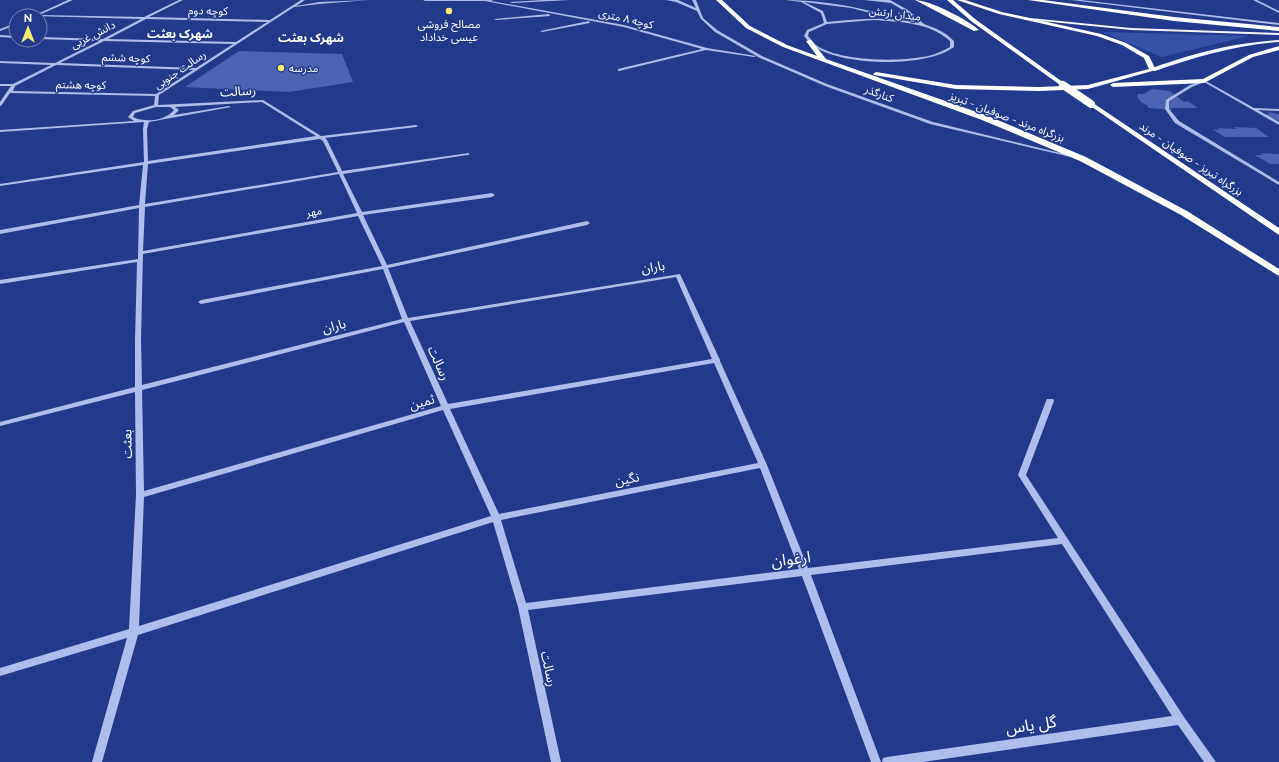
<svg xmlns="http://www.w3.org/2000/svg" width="1279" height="762" font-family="Raleway,'Noto Sans Arabic',sans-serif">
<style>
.green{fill:#3552a8}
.building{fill:#4a63b2}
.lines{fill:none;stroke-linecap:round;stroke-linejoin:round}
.minor{fill:#aebdeb;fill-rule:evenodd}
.major{fill:#f3f5fe;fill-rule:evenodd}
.highway{fill:#fff;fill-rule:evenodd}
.highway-bridge-far1{stroke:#fff;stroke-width:6}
.highway-bridge{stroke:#fff;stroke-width:8}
.poi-dot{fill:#f8ec6f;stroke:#213a8b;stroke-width:1.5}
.labels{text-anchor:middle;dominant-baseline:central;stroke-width:3;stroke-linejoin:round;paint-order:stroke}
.far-street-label{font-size:11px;fill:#fff;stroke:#213a8b}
.far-poi-label{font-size:11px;fill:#fff;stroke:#213a8b}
.far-neighbourhood-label{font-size:12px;font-weight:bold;fill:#fff;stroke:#213a8b}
.street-label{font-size:13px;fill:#fff;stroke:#213a8b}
.near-street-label{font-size:16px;fill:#fff;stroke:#213a8b}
</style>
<rect width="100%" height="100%" fill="#213a8b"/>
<path class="green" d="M1102,32L1248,36L1162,57Z"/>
<path class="building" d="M239,51L342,54L353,82L289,92L185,87Z
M1152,89L1170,91L1184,102L1188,101L1198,108H1171L1172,110L1149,108L1147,105L1142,103L1137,97L1138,94H1144Z
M1267,112L1279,114V121L1262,114H1270Z
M1234,127L1256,128L1269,137H1225L1212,129L1220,130L1217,128L1237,129Z
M1260,153L1279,154V164H1270L1255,155H1263Z"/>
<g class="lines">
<path class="minor" d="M68,0H73L39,15L144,17L179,0H183L149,17L270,20L301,0H305L296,6L319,2L369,0L319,4L294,7L159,95L158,105L263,100L321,136L416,125L418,126L416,127L325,138L327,140L342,171L469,153V155H467L343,174L362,212L492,193L495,195L492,197L363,215L387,265L587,221L590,223L587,225L388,268L408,318L680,274L720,360V361L767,465L808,568L1058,538L1018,475L1046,401L1047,399H1053L1054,401L1026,475L1184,717L1216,762H1204L1178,725L923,762H882L883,758L887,757L1172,716L1062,544L811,575L881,762H871L802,576L528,610L561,762H551L518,607L493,522L138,635L102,762H92L127,638L0,676V668L129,629L136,495L135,392L0,426V422L135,387V340L137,262L0,284V280L138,259L139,208L0,234V230L139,205L143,165L0,186V184L144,162L143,129L144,122L0,132V130L134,121L128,117L133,111L154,105L155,96L10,93L1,106H0V102L11,86H0V84H13L51,65L0,63V61L55,63L99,41L40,39V37L103,39L141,19L33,16ZM146,19L267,22L236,42L108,39ZM104,41L233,44L196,68L60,63ZM56,65L193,70L156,94L13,91L15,86ZM262,102L316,136L148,161L147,129L149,122L231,107L229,106L174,115L179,110L175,107ZM156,107H170L174,110C165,121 145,123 133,117L135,113ZM320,139L323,141L338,172L145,204L148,164ZM339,174L357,213L143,251L145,207ZM358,216L382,266L201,300L198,302L201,304L383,269L402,319L142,385L141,340L143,254ZM676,277L712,359L448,404L410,321ZM404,322L441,406L144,491L142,390ZM714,363L758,463L499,514L450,409ZM443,410L491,516L139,626L144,497ZM760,468L799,569L526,603L501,520Z
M423,0H493L491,1L624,25L707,48L756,56L754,57L706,50L619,71H618V69L702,49L624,27L485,1H425Z
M543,0H570L512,3L510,2Z
M666,0H678L696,8L692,0H696L703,18L717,30L762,56L827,84L933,122L1073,156L1071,157L930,124L825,86L760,58L715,32L701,19L697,11L676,2Z
M785,0C814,0 842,4 870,11C877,12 884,14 891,17L889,18L851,8L804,2L823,11L827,22C858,19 889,16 919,23L906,12L891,3L864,0H890L908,10L924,24L937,29L946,34L954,41V47C926,68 844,66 815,47C811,44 807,40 804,36L807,30L824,23L821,13L801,2ZM873,20C900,22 929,22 950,41V47C941,52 932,56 922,57C896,62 838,61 816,45C813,42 811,39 808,36L809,32L827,24Z
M1071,0H1081L1279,23V25Z
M1253,0H1257L1279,11V13Z
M549,14L550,16L496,20L494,19Z
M589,21L590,23L542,32L540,31Z
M16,23V25L0,31V29Z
M0,35L16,36V38L0,37Z
M1204,80L1254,108L1279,109V111L1258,110L1279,122V125L1204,82L1192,87L1169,101V109L1179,121L1279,182V185L1175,123L1165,109L1166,100L1190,85Z"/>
<path class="major" d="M1020,17L1131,28L1279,33V35L1131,30L1022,19Z
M1279,40V42C1236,45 1196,57 1155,71L1150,70C1157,65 1168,63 1176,60C1210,49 1244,42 1279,40Z"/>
<path class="highway" d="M716,0H722L750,26L787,45L817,56L806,41L811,40L826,59L988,116L1086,157L1187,211L1279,269V276L1181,215L1080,161L982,120L783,47L746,28Z
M915,0C930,0 968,20 979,30L974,31Z
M947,0H953L975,19L1064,83V85H1060L971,21Z
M957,0H965L1002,12L1101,34L1126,43L1149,56L1156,70L1088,89L1039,91L956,89L874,75L873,74L876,72L956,85L1039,87L1088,85L1149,69L1144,58L1122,45L1097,36L999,14Z
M1028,0H1043L1174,17L1279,27V31L1174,21Z
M1279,46V50L1253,57L1204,83L1113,87L1110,85L1113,83L1203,79L1249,55Z
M1089,103H1093L1279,228V235L1089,105Z"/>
<path class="highway-bridge-far1" d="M1062,84L1064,86"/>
<path class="highway-bridge" d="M1063,85L1091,104"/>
</g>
<g class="poi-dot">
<circle cx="449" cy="11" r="4"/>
<circle cx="281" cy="68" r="4"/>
</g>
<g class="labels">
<g class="far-street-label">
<text transform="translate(208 11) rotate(1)">کوچه دوم</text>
<text transform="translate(895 14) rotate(7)">میدان ارتش</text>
<text transform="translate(626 19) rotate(13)">کوچه ۸ متری</text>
<text transform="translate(93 35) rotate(-27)">دانش غربی</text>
<text transform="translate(126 58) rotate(2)">کوچه ششم</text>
<text transform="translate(180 70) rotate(-34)">رسالت جنوبی</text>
<text transform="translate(81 85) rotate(1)">کوچه هشتم</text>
<text transform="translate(879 94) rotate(20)">کنارگذر</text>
<text transform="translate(1007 117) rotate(21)">بزرگراه مرند - صوفیان - تبریز</text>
<text transform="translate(1191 159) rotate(34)">بزرگراه تبریز - صوفیان - مرند</text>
<text transform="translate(314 212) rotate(-10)">مهر</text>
</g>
<g class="far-poi-label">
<text x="449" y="24">مصالح فروشی<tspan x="449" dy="13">عیسی خداداد</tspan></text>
<text x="289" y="68" text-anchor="start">مدرسه</text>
</g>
<g class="far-neighbourhood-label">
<text x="180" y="34">شهرک بعثت</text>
<text x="311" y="38">شهرک بعثت</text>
</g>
<g class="street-label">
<text transform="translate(238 91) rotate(-3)">رسالت</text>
<text transform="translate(653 267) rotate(-9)">باران</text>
<text transform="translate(334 326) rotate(-14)">باران</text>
<text transform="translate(439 363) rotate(66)">رسالت</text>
<text transform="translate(422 402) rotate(-16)">ثمین</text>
<text transform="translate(127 444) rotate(-91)">بعثت</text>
<text transform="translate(627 479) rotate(-11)">نگین</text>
<text transform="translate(549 669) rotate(78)">رسالت</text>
</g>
<g class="near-street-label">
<text transform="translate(791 559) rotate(-7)">ارغوان</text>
<text transform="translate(1031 725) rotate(-8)">گل یاس</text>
</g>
</g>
<g transform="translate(28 28)"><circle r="19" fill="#213a8b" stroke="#7a89b9"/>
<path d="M0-3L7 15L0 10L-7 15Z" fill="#f8ec6f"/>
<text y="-6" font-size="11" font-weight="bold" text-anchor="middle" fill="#ffffff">N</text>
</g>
</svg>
